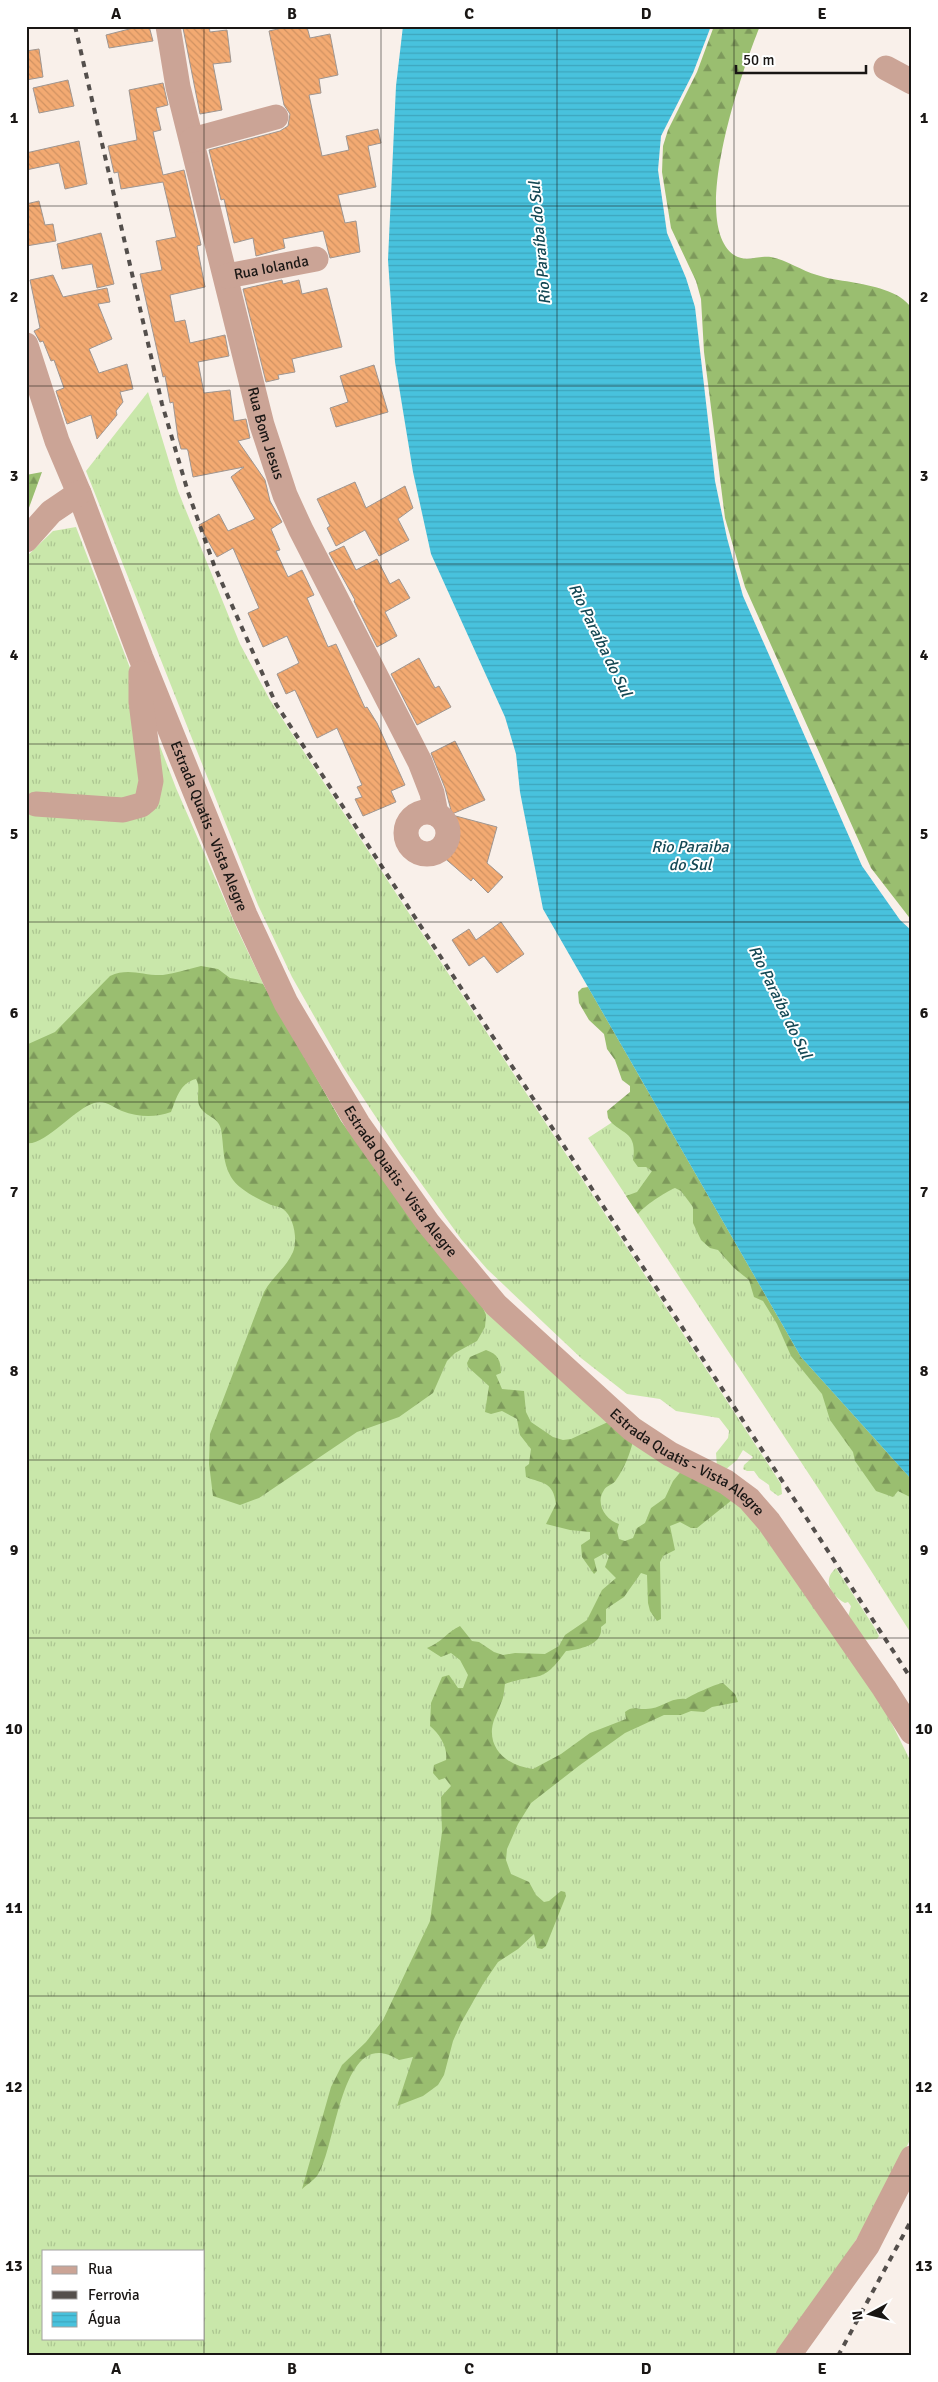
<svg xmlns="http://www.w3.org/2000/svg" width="938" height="2382" font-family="Signika,sans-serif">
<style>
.grass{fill:url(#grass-tufts);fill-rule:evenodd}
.forest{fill:url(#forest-firs)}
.water{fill:url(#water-rules)}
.building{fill:url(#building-back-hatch);stroke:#9f9691}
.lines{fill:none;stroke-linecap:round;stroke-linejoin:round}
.minor{stroke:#cba496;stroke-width:25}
.rail{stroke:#544f4c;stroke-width:4;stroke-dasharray:6 6;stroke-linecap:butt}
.grid{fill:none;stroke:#191614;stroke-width:1;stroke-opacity:0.55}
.labels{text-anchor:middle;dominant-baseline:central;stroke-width:4;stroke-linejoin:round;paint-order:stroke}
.street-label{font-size:15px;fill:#191614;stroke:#fff}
.water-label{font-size:16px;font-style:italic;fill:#144854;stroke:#fff}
.neatline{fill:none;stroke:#191614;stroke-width:2}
.grid-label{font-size:16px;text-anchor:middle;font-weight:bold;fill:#191614}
</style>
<defs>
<pattern id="grass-tufts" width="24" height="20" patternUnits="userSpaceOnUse" patternTransform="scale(1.25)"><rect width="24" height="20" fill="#c9e7aa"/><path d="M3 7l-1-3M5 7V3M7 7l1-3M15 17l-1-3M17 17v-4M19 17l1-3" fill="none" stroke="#acc591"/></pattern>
<pattern id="forest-firs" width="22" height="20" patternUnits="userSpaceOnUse" patternTransform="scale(1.25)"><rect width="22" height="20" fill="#9abe70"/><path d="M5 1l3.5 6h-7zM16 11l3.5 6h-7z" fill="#7d995b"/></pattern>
<pattern id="water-rules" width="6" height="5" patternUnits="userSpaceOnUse" patternTransform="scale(1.25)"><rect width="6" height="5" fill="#48c2dd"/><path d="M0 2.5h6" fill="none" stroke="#3ea6bd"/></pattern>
<pattern id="building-back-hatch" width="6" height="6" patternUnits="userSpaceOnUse" patternTransform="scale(1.25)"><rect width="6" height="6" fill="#f3aa72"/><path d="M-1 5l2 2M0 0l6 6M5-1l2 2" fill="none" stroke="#d09262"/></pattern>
</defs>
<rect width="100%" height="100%" fill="#f9f0ea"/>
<path class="grass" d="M148,392L178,491L240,644L270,700L781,1484L782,1494L778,1496L770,1490L769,1485L759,1478L754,1471H747L743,1469L744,1465L753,1457L743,1450L737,1460L725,1470L717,1467L716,1453L728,1438L729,1431L719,1418L676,1411L660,1399L627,1394L581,1358L487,1269L461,1239L400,1154L343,1067L292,977L258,905L86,471Z
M76,527L176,788L238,931L293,1046L340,1121L424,1234L751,1515L882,1704L912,1764V2136L880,2200L845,2258L777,2356H26V557L53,531ZM44,2251H204V2338H44Z
M651,1097L801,1357L912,1480V1635L822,1494L588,1138Z
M836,1568L876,1630L879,1636L877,1639L862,1640L848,1617L851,1606L848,1602L845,1603C832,1596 821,1581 836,1568Z"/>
<path class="forest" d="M714,26H760C743,68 688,223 734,255C746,263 759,255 771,257C787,260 802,271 817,275C828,279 840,280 851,282C871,286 900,290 912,309V921L871,868L745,587L725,518L704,352L701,299L696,281L671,228L662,172L663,146L668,130L697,72Z
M42,472L26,516V475Z
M201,966L218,969L230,978L263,984L341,1121L424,1234L480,1301L486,1315L485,1327L477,1341L455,1353L447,1361L433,1393L399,1417L357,1432L259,1498L240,1505L213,1496L209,1464L210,1434L264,1292C272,1277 286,1268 293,1252C298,1240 294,1217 283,1209C279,1206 273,1206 269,1204C256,1198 238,1189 231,1177C222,1162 224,1146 221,1129C218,1116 204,1117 199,1105C196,1095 201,1088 196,1079C180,1083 177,1097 171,1112C155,1118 138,1117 122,1111C112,1107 105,1099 94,1103C74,1109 44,1147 26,1143V1045L55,1032L110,976C129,967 143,976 163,975C176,973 188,969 201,966Z
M588,987L801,1357L912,1480V1498L898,1491L893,1497L876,1491L855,1461L853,1452L830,1420L822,1394L791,1356L777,1324L763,1301L754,1297L749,1280L734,1268L718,1250L710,1248L701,1240L693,1223V1207L681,1191L675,1188C665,1192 644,1206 638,1214L626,1196L637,1192L652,1171L646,1167H638L633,1160C638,1129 619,1135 608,1118L607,1111L630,1092V1086L622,1080L615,1060L607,1049L604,1034L589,1020L579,1003L578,992L582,988Z
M486,1350C498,1354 501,1361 501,1373L496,1375L502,1389L524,1391L526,1412L531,1422L553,1437L563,1440L571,1439L608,1422L633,1441C630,1454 624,1469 616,1480C613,1485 607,1485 604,1490C595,1503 605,1520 619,1524L617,1531L619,1539L625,1541L633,1538L637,1528L645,1523L651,1508L665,1498L673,1481L683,1469L732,1500L697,1528H691L680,1522L670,1526L675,1550L663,1556L660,1562L661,1619L657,1621L650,1611L648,1603L647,1575L641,1573L624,1597L606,1609V1623L601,1627C603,1645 580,1649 566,1651C541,1686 539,1672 505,1684C504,1690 504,1698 501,1703C498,1712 493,1719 492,1729C490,1753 512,1767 533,1769L561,1754L590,1733L626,1719L625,1712C632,1706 636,1709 644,1709C661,1710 669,1697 686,1699C689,1696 718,1683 723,1683L735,1694L738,1702L712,1707L704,1712L691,1711L681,1715H664L625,1733L580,1765L531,1803L518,1824L507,1849L506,1860L511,1874L529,1882L536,1895L544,1902L549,1901L561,1891L565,1892L566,1896L546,1946L542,1949L537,1948L534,1934L518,1949L498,1962L483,1984L461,2023L453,2041L444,2075L438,2085L423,2096L397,2106L413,2057L399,2060C340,2022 337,2149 317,2176C313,2181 306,2185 302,2189L331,2087L342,2065L366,2042L383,2020L430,1921L442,1832L441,1797L451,1786L445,1778L439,1780L433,1773L434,1765L446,1760C448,1748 440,1734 430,1726L431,1703L442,1677L449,1675L458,1688H463L468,1675L460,1660L451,1653L441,1657L427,1648C441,1643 447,1632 460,1626L472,1641L479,1642L494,1652L503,1655L515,1653L545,1654L559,1646L565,1635L587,1620L602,1590L616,1578L605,1567L609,1556L605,1553L594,1559L597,1571L594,1574L582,1557L581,1545L590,1539V1532L570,1530L546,1524L556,1504C553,1481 543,1484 526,1477L525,1467L529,1464L531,1449L520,1435L517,1419L502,1411L491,1414L485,1412L489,1386L468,1367L467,1363L470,1357Z"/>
<path class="water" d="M403,26H711L693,73L661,136L658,170L667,233L686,278L695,307L715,481L727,538L743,596L862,866L900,920L912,931V1480L801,1357L543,909L520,792L516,754L505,717L431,554L413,472L395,362L388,260L396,86Z"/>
<path class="building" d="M141,26H149L153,41L109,48L106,35Z
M190,26H209L210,32L227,30L231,62L213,64L222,110L200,114L183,28Z
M291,26L307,27L310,38L330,34L338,75L319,79L321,93L309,95L322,156L349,150L346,136L378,129L381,143L368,146L376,187L338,195L345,223L356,221L360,252L330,258L323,231L283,239L285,248L256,256L253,238L234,243L224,199L221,200L209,150L280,131L288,126L290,114L284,105L269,31Z
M39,49L43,77L26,80V51Z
M68,80L74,106L39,113L33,88Z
M163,83L168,105L156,108L161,130L153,132L163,175L184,170L201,245L197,246L205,287L170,295L175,322L185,320L190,343L225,335L229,356L198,362L204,393L230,390L234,421L246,419L250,438L238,441L265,480L270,501L282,522L271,529L280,550L276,551L288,577L302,570L314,595L307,598L328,647L336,644L365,708L367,707L377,723L405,785L391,791L396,802L363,816L355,799L362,797L357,787L362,785L337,728L317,738L295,690L286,694L277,674L299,663L287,636L263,647L248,613L259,608L233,548L217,557L199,525L219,514L228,531L255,519L231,477L244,467L193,477L188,451L187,449H181L178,438L173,402L170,403L165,376L163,377L140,274L162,270L156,241L176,237L163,182L121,189L118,172L114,173L108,146L137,140L129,90Z
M79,141L87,184L65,189L59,163L26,170V153Z
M39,201L45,225L53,224L56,241L26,246V204Z
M101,233L114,284L97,288L92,264L62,269L57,244Z
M53,275L63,297L107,288L110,302L98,304L112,339L89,349L99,373L127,364L133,389L120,392L123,402L116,411L117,415L97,439L91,415L67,424L56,391L64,388L54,360L51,361L43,341L40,342L34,331L40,328L30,280Z
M282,280L283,284L299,280L302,294L327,288L342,347L292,359L295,372L278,375L279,379L266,382L243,289Z
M374,365L388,412L336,427L330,408L348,402L340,376Z
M355,482L366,508L405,486L413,508L398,519L409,540L379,556L365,530L336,546L327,528L330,526L317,499Z
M344,546L356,570L377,559L390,584L399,579L410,598L385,612L397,636L377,647L354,601L355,600L329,553Z
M419,658L435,688L439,686L451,707L417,725L391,674Z
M455,741L485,800L452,814L445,788L431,753Z
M452,815L497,827L487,863L503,877L488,893L473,878L471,881L441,855L459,832Z
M501,922L524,954L497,973L484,956L469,966L452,940L469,929L476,940Z"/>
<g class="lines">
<g class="minor">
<path id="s1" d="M168,26L178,87L262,425L285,495L301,530L420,762L432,793L436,814"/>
<path d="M886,68L912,82"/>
<path d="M192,140L276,117"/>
<path id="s2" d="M227,276L316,259"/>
<path id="s3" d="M26,345L57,441L79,493L141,658L245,915L286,1003L358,1124L428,1223L496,1305L632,1429L670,1454L726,1482L749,1499L769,1522L884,1688L912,1732"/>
<path d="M26,540L51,512L79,493"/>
<path d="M36,804L123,810L141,805L147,800L151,781L141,702V673"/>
<circle cx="427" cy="833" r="21"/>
<path d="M788,2356L867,2246L912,2158"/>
</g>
<path class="rail" d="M75,26L162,404L188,492L214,565L276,704L912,1680
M838,2356L912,2219"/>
</g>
<path class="grid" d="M204,26V2356M381,26V2356M557,26V2356M734,26V2356M26,206H912M26,386H912M26,564H912M26,744H912M26,922H912M26,1102H912M26,1280H912M26,1460H912M26,1638H912M26,1818H912M26,1996H912M26,2176H912"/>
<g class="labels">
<g class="street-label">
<text stroke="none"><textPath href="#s2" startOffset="45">Rua Iolanda</textPath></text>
<text stroke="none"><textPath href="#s1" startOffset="419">Rua Bom Jesus</textPath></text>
<text stroke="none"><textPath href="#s3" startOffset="515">Estrada Quatis - Vista Alegre</textPath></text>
<text stroke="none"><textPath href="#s3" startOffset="920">Estrada Quatis - Vista Alegre</textPath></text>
<text stroke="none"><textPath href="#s3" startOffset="1325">Estrada Quatis - Vista Alegre</textPath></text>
</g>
<g class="water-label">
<text transform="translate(540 243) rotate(-95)">Rio Paraíba do Sul</text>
<text transform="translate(600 640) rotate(64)">Rio Paraíba do Sul</text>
<text x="690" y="847">Rio Paraiba<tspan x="690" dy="18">do Sul</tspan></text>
<text transform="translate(780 1002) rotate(64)">Rio Paraíba do Sul</text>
</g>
</g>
<rect width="938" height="2382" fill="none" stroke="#ffffff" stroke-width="55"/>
<rect x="42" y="2250" width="162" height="90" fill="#ffffff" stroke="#a3a2a1"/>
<rect x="52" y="2266" width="25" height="8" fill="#cba496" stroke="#a3a2a1"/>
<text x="88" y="2274" font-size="15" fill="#191614">Rua</text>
<rect x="52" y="2291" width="25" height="8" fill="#544f4c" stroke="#a3a2a1"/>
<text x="88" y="2300" font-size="15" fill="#191614">Ferrovia</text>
<rect x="52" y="2312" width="25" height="15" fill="url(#water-rules)" stroke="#a3a2a1"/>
<text x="88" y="2324" font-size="15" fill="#191614">Água</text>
<g transform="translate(870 2314) rotate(263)" stroke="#ffffff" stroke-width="4" paint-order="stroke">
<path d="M0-4L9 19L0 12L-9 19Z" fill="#191614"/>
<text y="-8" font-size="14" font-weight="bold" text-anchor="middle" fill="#191614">N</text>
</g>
<path d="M736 65v8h130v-8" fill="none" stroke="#191614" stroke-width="2.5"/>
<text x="743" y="65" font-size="15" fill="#191614" stroke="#ffffff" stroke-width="4" paint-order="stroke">50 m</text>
<rect x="28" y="28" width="882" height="2326" class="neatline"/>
<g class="grid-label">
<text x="116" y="19">A</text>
<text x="292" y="19">B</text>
<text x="469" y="19">C</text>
<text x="646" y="19">D</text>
<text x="822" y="19">E</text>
<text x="14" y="123">1</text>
<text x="924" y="123">1</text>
<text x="14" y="302">2</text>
<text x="924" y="302">2</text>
<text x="14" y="481">3</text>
<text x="924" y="481">3</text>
<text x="14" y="660">4</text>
<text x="924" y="660">4</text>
<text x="14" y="839">5</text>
<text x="924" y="839">5</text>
<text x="14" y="1018">6</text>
<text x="924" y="1018">6</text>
<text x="14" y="1197">7</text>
<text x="924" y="1197">7</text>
<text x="14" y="1376">8</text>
<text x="924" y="1376">8</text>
<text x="14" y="1555">9</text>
<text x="924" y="1555">9</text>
<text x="14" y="1734">10</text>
<text x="924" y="1734">10</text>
<text x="14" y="1913">11</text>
<text x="924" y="1913">11</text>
<text x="14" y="2092">12</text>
<text x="924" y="2092">12</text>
<text x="14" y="2271">13</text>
<text x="924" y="2271">13</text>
<text x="116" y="2374">A</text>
<text x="292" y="2374">B</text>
<text x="469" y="2374">C</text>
<text x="646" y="2374">D</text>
<text x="822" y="2374">E</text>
</g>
</svg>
